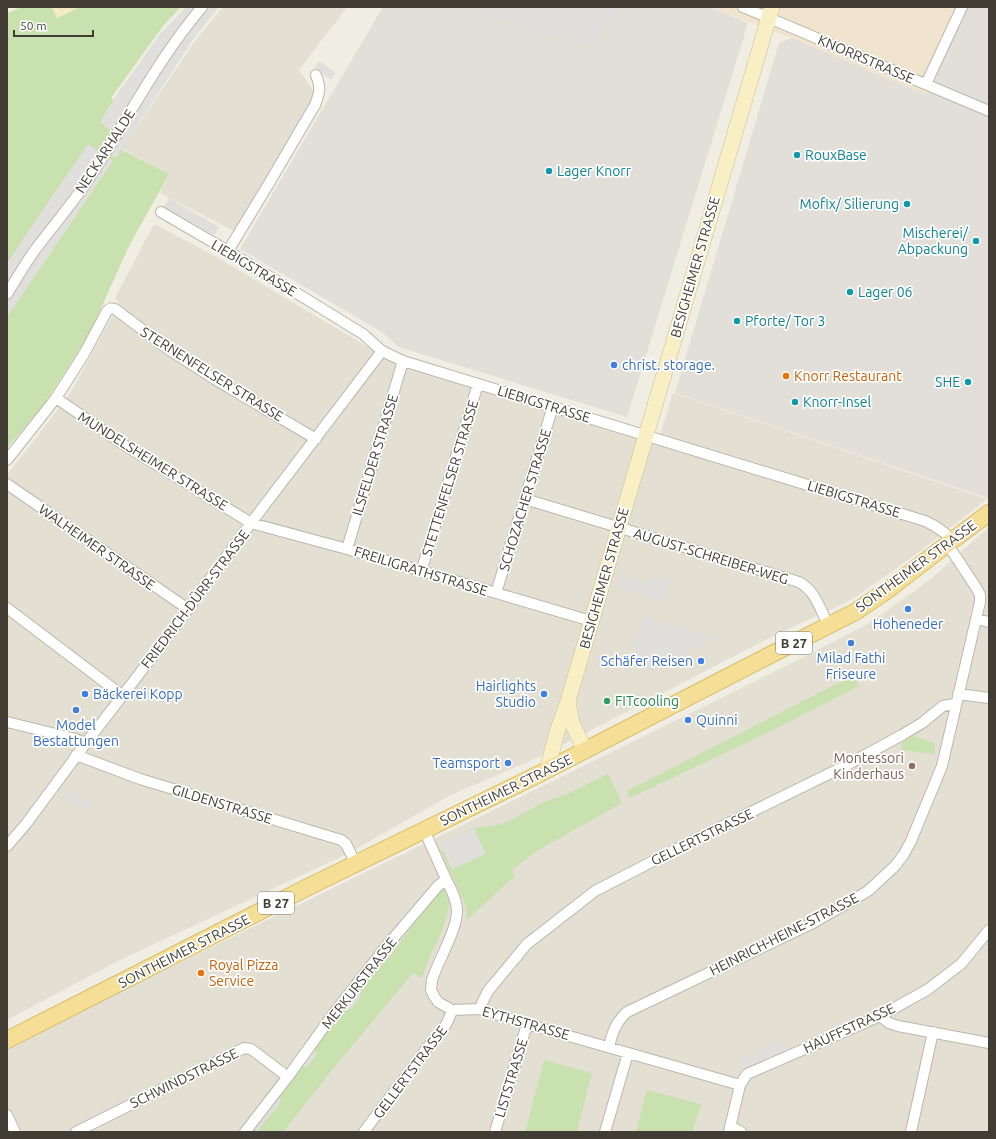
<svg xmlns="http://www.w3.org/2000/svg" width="996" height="1139" font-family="Ubuntu,sans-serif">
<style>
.residential{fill:#e3dfd2}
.commercial{fill:#f1e4cf}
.industrial{fill:#e2ded8}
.green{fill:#c8e1af}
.sand{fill:#f2eac1}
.parking{fill:#e1dfdb}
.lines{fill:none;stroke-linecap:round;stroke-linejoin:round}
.street-casing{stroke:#bdb7aa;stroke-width:12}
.secondary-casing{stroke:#ccc196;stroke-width:16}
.primary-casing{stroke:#d8bc69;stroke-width:18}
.street{stroke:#fff;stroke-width:10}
.secondary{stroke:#f9efc4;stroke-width:15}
.primary{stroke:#f5df97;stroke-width:16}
.culture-dot{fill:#0f9aa8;stroke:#fff;stroke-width:1.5}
.shop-dot{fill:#3f7fe0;stroke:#fff;stroke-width:1.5}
.food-dot{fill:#e8710a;stroke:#fff;stroke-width:1.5}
.leisure-dot{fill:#2e9e5b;stroke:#fff;stroke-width:1.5}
.education-dot{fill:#8d6e63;stroke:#fff;stroke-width:1.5}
.labels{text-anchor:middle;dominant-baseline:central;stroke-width:3.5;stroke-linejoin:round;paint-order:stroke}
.shield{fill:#fff;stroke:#7a7771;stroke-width:1}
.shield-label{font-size:13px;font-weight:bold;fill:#413d34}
.street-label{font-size:14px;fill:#413d34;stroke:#fff}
.culture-label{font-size:14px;fill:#0d838f;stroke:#fff;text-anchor:start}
.shop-label{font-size:14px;fill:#366cbe;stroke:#fff;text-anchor:start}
.food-label{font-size:14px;fill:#c56008;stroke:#fff;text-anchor:start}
.leisure-label{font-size:14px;fill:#27864d;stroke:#fff;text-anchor:start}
.education-label{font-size:14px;fill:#785e54;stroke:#fff;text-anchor:end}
</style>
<rect width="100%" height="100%" fill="#f0ede3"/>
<path class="residential" d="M223,7H347L299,70L315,93L266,181L234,231L160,193L169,174L122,149L195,41Z
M154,224L215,256L393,362L657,445L673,393L987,499L911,558L851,600L775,635L539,757L449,796L347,854L118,961L7,1020V474L23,455L71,392L119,304L115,298Z
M989,527V1132H7V1050L99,1002L555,780L808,655L873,621L932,578Z"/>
<path class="commercial" d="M710,7H962L926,95L792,38Z"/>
<path class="industrial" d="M383,7H710L748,23L627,417L399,347L382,332L240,249Z
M962,7H989L988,498L675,393L779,43L792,38L926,95Z"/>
<path class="green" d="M22,7H52L57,18L80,7H181L163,26L111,98L138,119L122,150L169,174L128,248L90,333L43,406L7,448V13Z
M852,676L859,686L769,732L630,798L627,791Z
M912,736L917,737L935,743V747L934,754L901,750L902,743Z
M608,774L622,803L537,851L512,870L515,876L470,917L466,919L467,911L465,904L441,851L445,843L448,840L472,828L494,826L507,822L544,802L572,792Z
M441,890H444C459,901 437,941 431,954C428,962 425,970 422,978L413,973L328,1075L283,1132H251L253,1128L257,1131L281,1101L278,1098L302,1064L306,1067L317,1054L314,1050L346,1006L350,1010L361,996L357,992L390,956L437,893Z
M544,1060L592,1073L577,1132H525Z
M647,1090L701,1104L692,1132H636Z"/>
<path class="sand" d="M52,7H80L57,18Z"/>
<path class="parking" d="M186,7H198L154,65L112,132L100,122L118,93L160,34Z
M207,7H219L194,38L116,158L110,154L161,69Z
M465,7H621L588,45Z
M319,61L336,73L331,80L315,67Z
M88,144L113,161L7,317V263Z
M169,198L219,227L214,235L164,207Z
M621,575L651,584L654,577L670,582L664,601L617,587Z
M643,618L717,638L648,671L647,669L629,664Z
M507,684L514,687L504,719L497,717Z
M71,791L92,803L87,811L66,799Z
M474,828L486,854L452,869L440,844Z
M357,992L361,996L350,1010L346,1006Z
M783,1039L788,1049L744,1068L740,1059Z
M314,1050L317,1054L306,1068L302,1064Z
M278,1098L282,1101L257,1131L253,1128Z"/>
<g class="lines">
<g class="street-casing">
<path id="street" d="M743,7L989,111
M926,84L962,7
M161,212L228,251L363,334L382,351L403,361L925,521C936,526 944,531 952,540
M228,251L268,185L315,105C320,92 321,88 316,75
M7,294C16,279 25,264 35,250C53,226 73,203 90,177C127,120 158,59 202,7
M56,398L126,446L251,523L347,549L591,621
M7,460L56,398L84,354L107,311C110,308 111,308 115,309L168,349L216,380L316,439
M7,484L188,609
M525,499L799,582C816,591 820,610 829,626
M347,549L403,361
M421,572L478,384
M496,593L553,406
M7,608L123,696
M976,619L989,622
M958,694L989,698
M7,722L72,738L86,743
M76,755L140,779L341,840L346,844L356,864
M7,846L26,824L86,743L166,639L251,523L382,351
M446,879C451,889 457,900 457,911C457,930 438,961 432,980L431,990L434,996L438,1002L452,1010L480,1009L527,1024L740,1085
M480,1009L482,1003L488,991L527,944L595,891L694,840L845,766L902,735L922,723L943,706L955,704
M880,1016L889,1023L898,1026L989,1043
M609,1047C612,1033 616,1022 627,1012L813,923L868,891L895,866L904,854L911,841L942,766L980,602V595L977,589L954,554L946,545
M7,1115L15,1132
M730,1126L741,1132
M76,1132L244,1048L251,1049L288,1077
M245,1132L290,1074L334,1013L385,948L437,887L446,879L424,830
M364,1132C385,1103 406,1076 427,1048C438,1034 447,1028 452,1010
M495,1132L527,1024
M605,1132L628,1053
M729,1132L740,1085L747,1074L880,1016L927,990L961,964L989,930
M911,1132L933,1032"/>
</g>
<g class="secondary-casing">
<path id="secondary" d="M568,701L572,723L585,750
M547,770L557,732L568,701C636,470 702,238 772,7"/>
</g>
<g class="primary-casing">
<path id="primary" d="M7,1040L308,887L537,775L776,652L855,612L889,589L946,545L989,513"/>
</g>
<use href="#street" class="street"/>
<use href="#secondary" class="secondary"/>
<use href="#primary" class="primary"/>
</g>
<g class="culture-dot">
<circle cx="797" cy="155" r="4"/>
<circle cx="549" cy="171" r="4"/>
<circle cx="907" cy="204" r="4"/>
<circle cx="976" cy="241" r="4"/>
<circle cx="850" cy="292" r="4"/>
<circle cx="737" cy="321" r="4"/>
<circle cx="968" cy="382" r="4"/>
<circle cx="795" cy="402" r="4"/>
</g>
<g class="shop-dot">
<circle cx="614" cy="365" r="4"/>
<circle cx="908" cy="609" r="4"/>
<circle cx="851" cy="643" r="4"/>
<circle cx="701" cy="661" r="4"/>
<circle cx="85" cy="694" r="4"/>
<circle cx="544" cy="694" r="4"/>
<circle cx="76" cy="710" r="4"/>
<circle cx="688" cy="720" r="4"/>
<circle cx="508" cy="763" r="4"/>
</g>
<g class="food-dot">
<circle cx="786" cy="376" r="4"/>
<circle cx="201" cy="973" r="4"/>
</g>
<circle class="leisure-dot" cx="607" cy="701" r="4"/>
<circle class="education-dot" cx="912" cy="766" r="4"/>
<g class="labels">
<g class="shield">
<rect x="776" y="632" width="36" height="22" rx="3"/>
<rect x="258" y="892" width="36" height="22" rx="3"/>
</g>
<g class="shield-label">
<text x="794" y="643">B 27</text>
<text x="276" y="903">B 27</text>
</g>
<g class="street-label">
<text transform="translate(866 59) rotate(23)">KNORRSTRASSE</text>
<text transform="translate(105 151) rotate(-57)">NECKARHALDE</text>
<text transform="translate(695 267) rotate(-74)">BESIGHEIMER STRASSE</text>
<text transform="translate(254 268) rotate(31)">LIEBIGSTRASSE</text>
<text transform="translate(212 374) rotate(32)">STERNENFELSER STRASSE</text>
<text transform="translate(544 404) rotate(17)">LIEBIGSTRASSE</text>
<text transform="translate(375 455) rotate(-73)">ILSFELDER STRASSE</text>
<text transform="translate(153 461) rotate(32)">MUNDELSHEIMER STRASSE</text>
<text transform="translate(450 478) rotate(-73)">STETTENFELSER STRASSE</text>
<text transform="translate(854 499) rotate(17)">LIEBIGSTRASSE</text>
<text transform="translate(525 500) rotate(-73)">SCHOZACHER STRASSE</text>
<text transform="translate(97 547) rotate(35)">WALHEIMER STRASSE</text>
<text transform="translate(711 556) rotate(17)">AUGUST-SCHREIBER-WEG</text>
<text transform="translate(916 566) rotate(-36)">SONTHEIMER STRASSE</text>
<text transform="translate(421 571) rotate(17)">FREILIGRATHSTRASSE</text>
<text transform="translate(604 578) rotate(-74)">BESIGHEIMER STRASSE</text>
<text transform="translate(195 599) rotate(-53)">FRIEDRICH-DÜRR-STRASSE</text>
<text transform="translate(506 790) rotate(-26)">SONTHEIMER STRASSE</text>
<text transform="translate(222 804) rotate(17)">GILDENSTRASSE</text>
<text transform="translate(702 837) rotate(-26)">GELLERTSTRASSE</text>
<text transform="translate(784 934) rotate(-27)">HEINRICH-HEINE-STRASSE</text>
<text transform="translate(184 951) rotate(-27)">SONTHEIMER STRASSE</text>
<text transform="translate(359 983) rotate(-52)">MERKURSTRASSE</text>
<text transform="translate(526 1023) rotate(16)">EYTHSTRASSE</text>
<text transform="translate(849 1028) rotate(-25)">HAUFFSTRASSE</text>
<text transform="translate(410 1072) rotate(-53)">GELLERTSTRASSE</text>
<text transform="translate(184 1078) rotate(-26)">SCHWINDSTRASSE</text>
<text transform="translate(511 1078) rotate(-73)">LISTSTRASSE</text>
</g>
<g class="culture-label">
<text x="805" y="155">RouxBase</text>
<text x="557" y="171">Lager Knorr</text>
<text x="899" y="204" text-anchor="end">Mofix/ Silierung</text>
<text x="968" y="233" text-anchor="end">Mischerei/<tspan x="968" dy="16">Abpackung</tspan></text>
<text x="858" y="292">Lager 06</text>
<text x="745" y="321">Pforte/ Tor 3</text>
<text x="960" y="382" text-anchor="end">SHE</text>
<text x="803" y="402">Knorr-Insel</text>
</g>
<g class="shop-label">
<text x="622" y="365">christ. storage.</text>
<text x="908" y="624" text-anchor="middle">Hoheneder</text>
<text x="851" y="658" text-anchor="middle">Milad Fathi<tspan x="851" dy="16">Friseure</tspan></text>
<text x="693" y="661" text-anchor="end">Schäfer Reisen</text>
<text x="536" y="686" text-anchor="end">Hairlights<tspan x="536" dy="16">Studio</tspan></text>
<text x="93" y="694">Bäckerei Kopp</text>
<text x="696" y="720">Quinni</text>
<text x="76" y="725" text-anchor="middle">Model<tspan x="76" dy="16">Bestattungen</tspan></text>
<text x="500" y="763" text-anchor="end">Teamsport</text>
</g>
<g class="food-label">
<text x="794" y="376">Knorr Restaurant</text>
<text x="209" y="965">Royal Pizza<tspan x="209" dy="16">Service</tspan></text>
</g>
<g class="leisure-label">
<text x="615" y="701">FITcooling</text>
</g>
<g class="education-label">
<text x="904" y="758">Montessori<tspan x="904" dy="16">Kinderhaus</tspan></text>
</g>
</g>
<rect width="996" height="1139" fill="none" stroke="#413d34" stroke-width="16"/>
<path d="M14 30v6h79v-6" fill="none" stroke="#413d34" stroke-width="2"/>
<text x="20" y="30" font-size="12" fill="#413d34" stroke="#ffffff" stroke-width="3" paint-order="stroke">50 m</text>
</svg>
